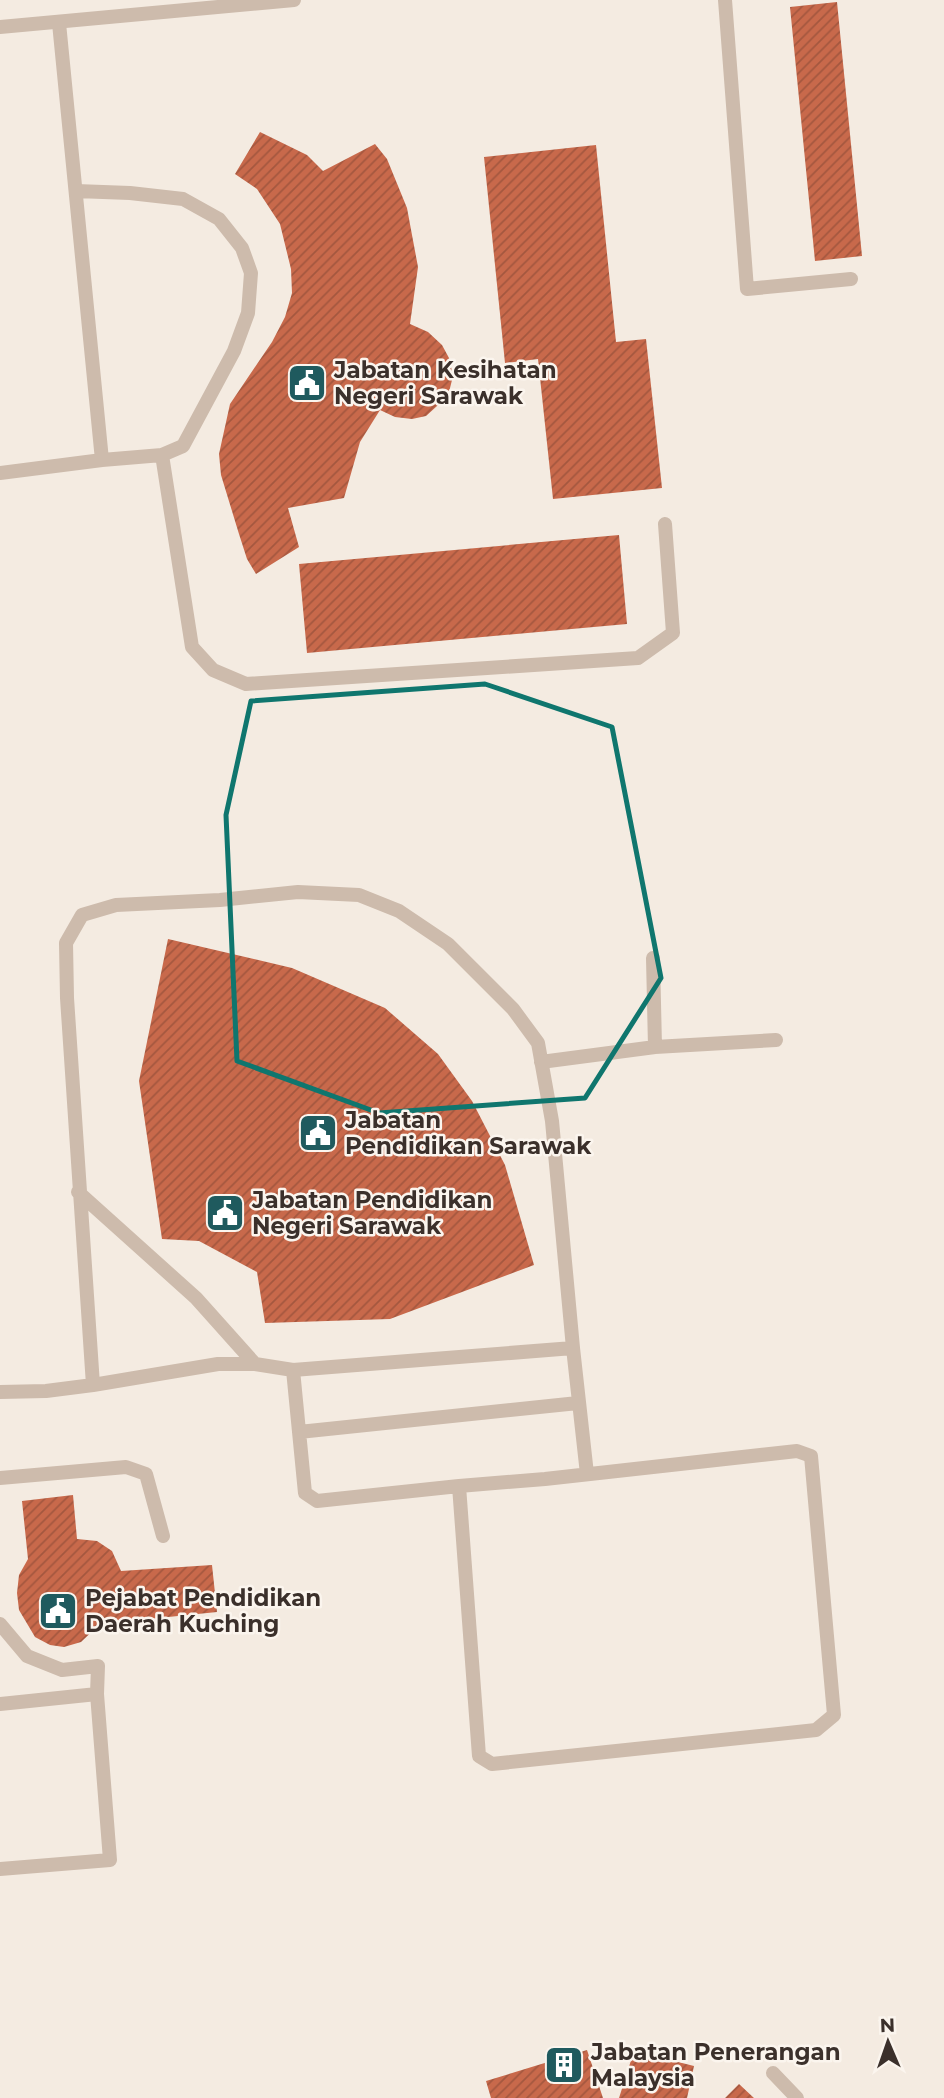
<svg xmlns="http://www.w3.org/2000/svg" width="944" height="2098" font-family="Montserrat,sans-serif">
<style>
.building{fill:url(#building-hatch)}
.lines{fill:none;stroke-linecap:round;stroke-linejoin:round}
.lane{stroke:#cdbbac;stroke-width:14}
.marked{fill:none;stroke:#0f766e;stroke-width:5;stroke-linejoin:round}
.labels{text-anchor:middle;dominant-baseline:central;stroke-width:5;stroke-linejoin:round;paint-order:stroke}
.poi-label{font-size:23px;font-weight:bold;fill:#3b302b;stroke:#fbf5ee;text-anchor:start}
</style>
<defs>
<pattern id="building-hatch" width="6" height="6" patternUnits="userSpaceOnUse" patternTransform="scale(1.75)"><rect width="6" height="6" fill="#c8694b"/><path d="M-1 1l2-2M0 6l6-6M5 7l2-2" fill="none" stroke="#a4573f"/></pattern>
</defs>
<rect width="100%" height="100%" fill="#f4ebe1"/>
<path class="building" d="M837,2L862,256L815,261L790,7Z
M260,132L307,155L323,171L375,144L387,159L407,208L412,235L418,267L410,324L428,332L442,345L449,358L453,376L448,396L426,416L412,419L395,417L380,410L360,442L344,498L288,508L299,547L256,574L247,559L239,534L221,475L219,454L230,404L272,342L285,317L292,293L291,269L280,224L257,189L235,174Z
M596,145L616,342L646,339L662,488L553,499L538,359L505,363L484,157Z
M619,535L627,624L307,653L299,564Z
M168,939L292,968L385,1008L438,1054L472,1101L505,1165L534,1265L390,1319L265,1323L257,1272L199,1241L162,1239L139,1081Z
M73,1495L77,1539L97,1541L112,1551L121,1571L212,1565L217,1612L100,1624L81,1642L64,1647L50,1645L35,1637L19,1610L17,1593L19,1575L28,1559L22,1501Z
M587,2050L603,2098H491L486,2081Z
M634,2051L694,2066L687,2098H619Z
M739,2084L754,2098H725Z"/>
<g class="lines">
<path class="lane" d="M725,0L747,289L851,279
M0,27L294,0
M76,191L130,193L183,199L219,219L242,248L251,273L248,313L234,351L183,446L162,455
M102,460L162,455L192,647L213,670L246,684L638,658L673,633L665,524
M0,473L102,460L59,23
M653,958L655,1047
M541,1062L655,1047L776,1040
M78,1192L196,1298L255,1364
M573,1348L587,1474
M293,1370L305,1493L317,1501L459,1486L545,1479L797,1451L811,1456L834,1715L816,1730L492,1764L479,1756L459,1486
M0,1392L46,1391L93,1385L218,1364H255L293,1370L573,1348L552,1121L538,1043L513,1009L448,944L399,911L359,895L298,892L220,900L116,905L82,915L66,943L67,998L93,1385
M299,1432L578,1403
M0,1478L126,1467L146,1474L163,1536
M0,1624L27,1656L62,1670L98,1666L97,1694
M0,1704L97,1694L110,1860L0,1869
M773,2073L797,2098"/>
</g>
<path class="marked" d="M485,684L612,727L661,978L585,1098L379,1113L237,1061L226,815L251,701Z"/>
<defs>
<g id="civic-square" transform="scale(2.0125)"><rect x="-9" y="-9" width="18" height="18" rx="4" fill="#1f5a5e" stroke="#fbf5ee"/><path d="M-.6-6.5H3V-4.5H.6V-3L4-1V1h2V6H-6V1h2V-1L-.6-3ZM-1.2 2.5V6h2.4V2.5Z" fill="#fff"/></g>
<g id="building-square" transform="scale(2.0125)"><rect x="-9" y="-9" width="18" height="18" rx="4" fill="#1f5a5e" stroke="#fbf5ee"/><path d="M-4-6H4V6H1V3H-1V6H-4ZM-2.5-4.3h1.7v1.8h-1.7ZM.8-4.3h1.7v1.8H.8ZM-2.5-1h1.7V.8h-1.7ZM.8-1h1.7V.8H.8Z" fill="#fff"/></g>
</defs>
<g fill-rule="evenodd">
<use href="#civic-square" x="307" y="383"/>
<use href="#civic-square" x="318" y="1133"/>
<use href="#civic-square" x="225" y="1213"/>
<use href="#civic-square" x="58" y="1611"/>
<use href="#building-square" x="564" y="2065"/>
</g>
<g class="labels">
<g class="poi-label">
<text x="334" y="370">Jabatan Kesihatan<tspan x="334" dy="26">Negeri Sarawak</tspan></text>
<text x="345" y="1120">Jabatan<tspan x="345" dy="26">Pendidikan Sarawak</tspan></text>
<text x="252" y="1200">Jabatan Pendidikan<tspan x="252" dy="26">Negeri Sarawak</tspan></text>
<text x="85" y="1598">Pejabat Pendidikan<tspan x="85" dy="26">Daerah Kuching</tspan></text>
<text x="591" y="2052">Jabatan Penerangan<tspan x="591" dy="26">Malaysia</tspan></text>
</g>
</g>
<g transform="translate(888 2042) rotate(358)" stroke="#fbf5ee" stroke-width="5" paint-order="stroke">
<path d="M0-5L12 26L0 18L-12 26Z" fill="#3b302b"/>
<text y="-10" font-size="19" font-weight="bold" text-anchor="middle" fill="#3b302b">N</text>
</g>
</svg>
